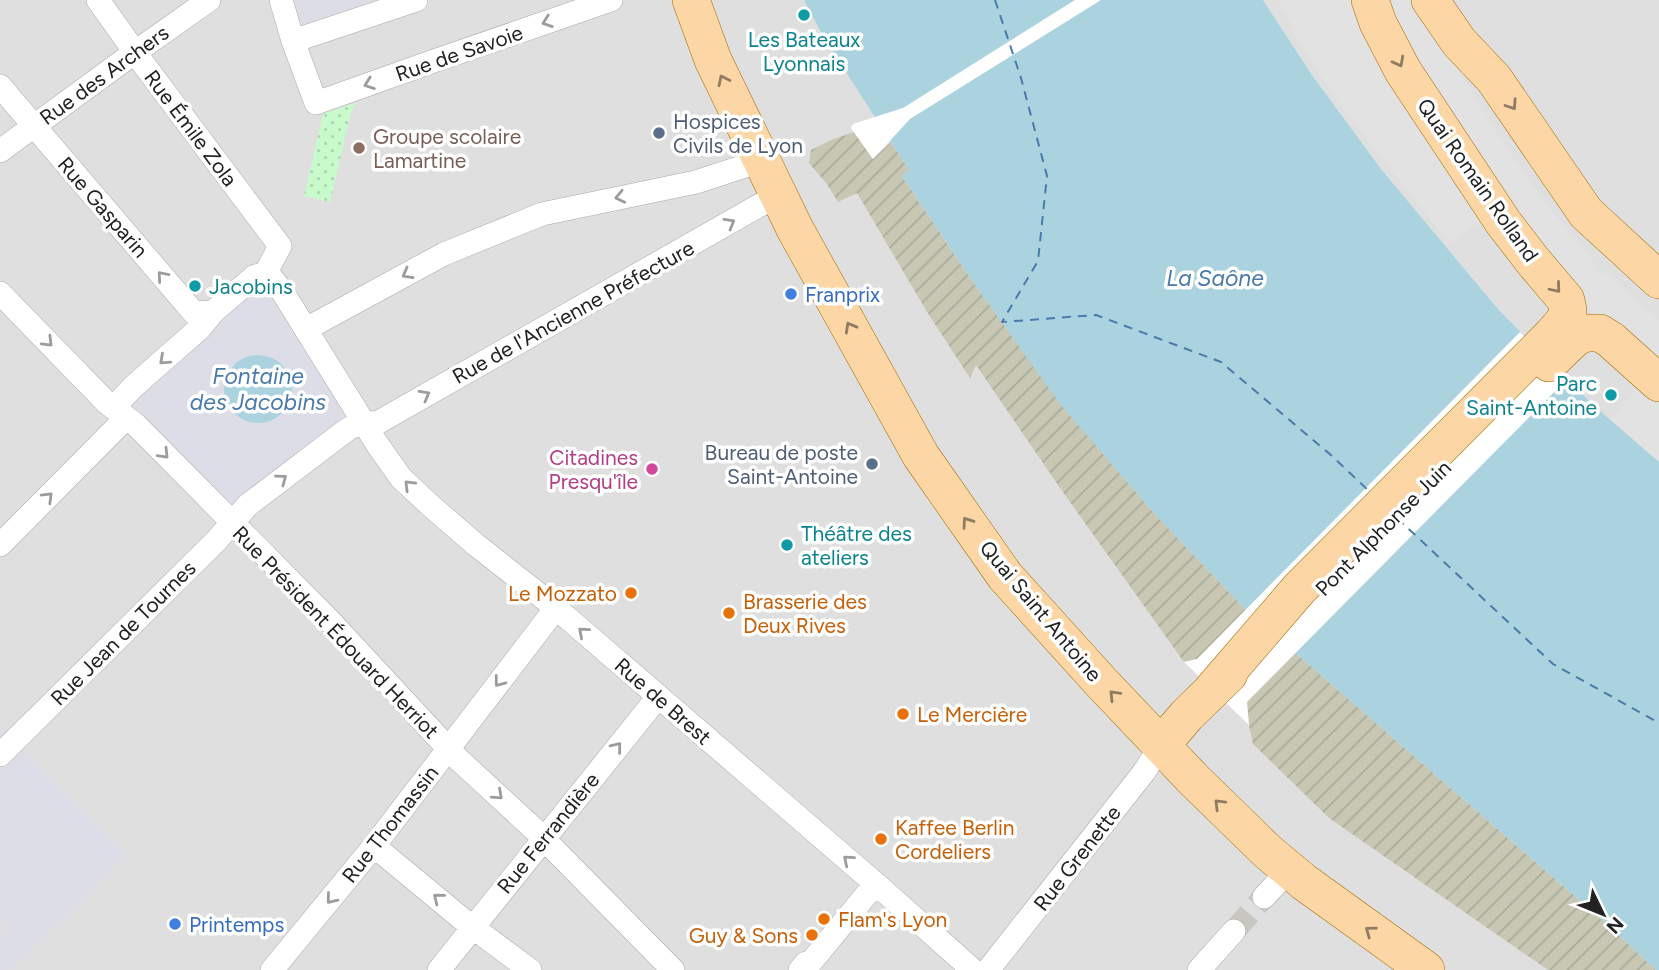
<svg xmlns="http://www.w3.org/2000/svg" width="1659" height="970" font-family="Figtree,sans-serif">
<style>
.residential{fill:#e0dfdf}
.construction{fill:url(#construction-furrows)}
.park{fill:url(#park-dots)}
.parking{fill:#e2e2e2}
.plaza{fill:#dddde8;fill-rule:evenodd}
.water{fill:#aad3df}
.pier{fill:#fff}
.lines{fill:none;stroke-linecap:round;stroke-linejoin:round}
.ferry{stroke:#4a7aab;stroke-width:2;stroke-dasharray:9 7;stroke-linecap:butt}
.street-tunnel{stroke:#c8c6c1;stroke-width:23;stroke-dasharray:23 11;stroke-linecap:butt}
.street-casing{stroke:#a9a9a9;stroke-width:24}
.primary-casing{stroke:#a06b00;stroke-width:38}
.street{stroke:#fff;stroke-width:23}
.primary{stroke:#fcd6a4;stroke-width:37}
.oneway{stroke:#9c9c9c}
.oneway2{stroke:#8f7c63}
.culture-dot{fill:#0f9aa8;stroke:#fff;stroke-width:2.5}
.service-dot{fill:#5c6f8a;stroke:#fff;stroke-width:2.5}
.education-dot{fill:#8d6e63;stroke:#fff;stroke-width:2.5}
.shop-dot{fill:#3f7fe0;stroke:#fff;stroke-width:2.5}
.hotel-dot{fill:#d1479c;stroke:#fff;stroke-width:2.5}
.food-dot{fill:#e8710a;stroke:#fff;stroke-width:2.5}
.labels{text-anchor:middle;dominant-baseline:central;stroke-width:7;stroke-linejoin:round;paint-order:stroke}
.culture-label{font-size:21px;fill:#0d838f;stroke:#fff;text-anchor:start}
.street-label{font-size:21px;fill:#222;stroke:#fff}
.service-label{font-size:21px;fill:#4e5e75;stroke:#fff;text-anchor:start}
.education-label{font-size:21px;fill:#785e54;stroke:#fff;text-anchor:start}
.shop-label{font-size:21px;fill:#366cbe;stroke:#fff;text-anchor:start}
.hotel-label{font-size:21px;fill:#b23c85;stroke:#fff;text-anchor:end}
.food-label{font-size:21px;fill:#c56008;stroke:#fff;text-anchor:start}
.water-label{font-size:23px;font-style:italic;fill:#4a7aab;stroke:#fff}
</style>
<defs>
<pattern id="construction-furrows" width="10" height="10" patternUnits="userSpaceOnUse" patternTransform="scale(1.75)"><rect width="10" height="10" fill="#c7c7b4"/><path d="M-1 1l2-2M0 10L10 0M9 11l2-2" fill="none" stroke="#abab9a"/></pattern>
<pattern id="park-dots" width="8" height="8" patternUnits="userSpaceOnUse" patternTransform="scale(1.75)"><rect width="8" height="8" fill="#c8facc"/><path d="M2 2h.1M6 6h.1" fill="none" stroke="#acd6af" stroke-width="1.8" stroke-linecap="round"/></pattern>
</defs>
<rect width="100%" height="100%" fill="#f2efe9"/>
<path class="residential" d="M0,0H804L825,38L910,171L966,272L1060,403L1152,511L1656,970H0Z
M1263,0H1659V462L1592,404L1498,309L1381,169L1312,75Z"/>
<path class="construction" d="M854,132L873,159L891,142L910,171L902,176L966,272L1060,403L1152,511L1245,609L1609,926L1656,970H1548L1329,818L1253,744L1249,725L1197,659L1184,662L1060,488L976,365L970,378L927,312L857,193L838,202L827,184L809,163L811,150L831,140Z"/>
<path class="park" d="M358,102L354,106L351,113L330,202L304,196L323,114Z"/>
<path class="parking" d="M1277,0H1355L1483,220L1449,243L1340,105L1293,33L1296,31Z
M1378,0H1414L1501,139L1545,203L1595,263L1592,267L1600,276L1606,271L1659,321V373L1551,272Z
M1641,386L1659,402V462L1609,420Z"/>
<path class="plaza" d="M281,0H416L293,41Z
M258,288L269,290L347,412V418L241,502L234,503L224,498L136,408L133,403L134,393ZM257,354L289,373L293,388L274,419L259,423L227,404L224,390L243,358Z
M0,727L127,854L75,908L9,970H0V940L11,929H7V924L0,917Z"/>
<path class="water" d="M804,0H1263L1312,75L1381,169L1498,309L1592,404L1659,462V970H1656L1609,926L1245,609L1152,511L1060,404L966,272L902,176L909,170L824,38Z
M224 389a34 34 0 1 1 68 0a34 34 0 1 1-68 0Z"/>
<path class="pier" d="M1075,0H1101L910,119L873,159L851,128L853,124L903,108Z
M1520,332L1567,379L1247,702L1249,725L1184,662L1197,659Z"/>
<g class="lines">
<path class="ferry" d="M995,0L1021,78L1047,176L1038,261L1002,322L1096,315L1221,362L1332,456L1370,492
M1397,518L1553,664L1659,723"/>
<path class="street-tunnel" d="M1234,931L1264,897"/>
<g class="street-casing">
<path id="street" d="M98,0L142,62L280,246L265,274
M281,0L293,41L316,103L431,62L611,0
M293,41L416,0
M0,86L194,313L213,312
M0,151L127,58L209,0
M0,293L106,402L136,425L330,621L458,759L534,829L673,970
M306,329L444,254L542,214L696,182L745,166L764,163
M114,407L134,386L200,328L213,312L255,276L265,274L271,277L282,291L377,444L401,478L431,506L475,544L556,608L884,891L973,970
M0,545L126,418
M0,755L216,541L248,505L344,432C354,424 364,422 377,423L760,205L780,196
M374,846L467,923L530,970
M1264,897L1289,870
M272,970L374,846L556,608
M439,970L658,697
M800,970L806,963L811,962L871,889L874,882
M988,970L1144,772L1162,744
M1199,970L1234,931"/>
</g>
<g class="primary-casing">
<path id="primary" d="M691,0L713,60L795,229L921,456L1005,576L1100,681L1194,780L1268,852L1304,882L1426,970
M1430,0L1459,42L1494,79L1586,213L1659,280
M1549,363L1576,337L1586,333H1600L1611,340L1659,383
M1212,690L1299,589L1552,335L1566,319L1568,311L1566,300L1533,261L1503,222L1403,71L1378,23L1370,0
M1162,744L1187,715L1229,674"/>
</g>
<use href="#street" class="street"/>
<use href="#primary" class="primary"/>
</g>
<defs><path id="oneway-chevron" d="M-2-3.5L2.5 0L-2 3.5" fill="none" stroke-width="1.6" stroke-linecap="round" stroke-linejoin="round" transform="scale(1.75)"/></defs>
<g class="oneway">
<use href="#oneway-chevron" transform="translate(547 22) rotate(161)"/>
<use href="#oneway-chevron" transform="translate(369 84) rotate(160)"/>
<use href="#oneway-chevron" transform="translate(620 197) rotate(168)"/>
<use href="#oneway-chevron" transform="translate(730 223) rotate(-30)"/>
<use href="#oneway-chevron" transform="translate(407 274) rotate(151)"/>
<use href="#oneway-chevron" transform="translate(162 276) rotate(-131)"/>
<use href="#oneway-chevron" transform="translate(48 342) rotate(45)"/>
<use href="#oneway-chevron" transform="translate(164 360) rotate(138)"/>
<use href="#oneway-chevron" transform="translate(425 395) rotate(-29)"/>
<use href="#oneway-chevron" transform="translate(164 454) rotate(46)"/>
<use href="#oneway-chevron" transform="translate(282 479) rotate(-37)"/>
<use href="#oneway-chevron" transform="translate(409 485) rotate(-135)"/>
<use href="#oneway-chevron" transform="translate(48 497) rotate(-45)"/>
<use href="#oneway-chevron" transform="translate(583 632) rotate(-139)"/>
<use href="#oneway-chevron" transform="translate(499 682) rotate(127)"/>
<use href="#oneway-chevron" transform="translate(617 747) rotate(-51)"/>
<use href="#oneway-chevron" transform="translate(498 795) rotate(42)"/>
<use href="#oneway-chevron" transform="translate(848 860) rotate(-140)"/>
<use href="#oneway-chevron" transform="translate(438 898) rotate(-141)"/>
<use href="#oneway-chevron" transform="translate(331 899) rotate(129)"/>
</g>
<g class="oneway2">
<use href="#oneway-chevron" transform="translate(1399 62) rotate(62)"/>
<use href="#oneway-chevron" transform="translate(723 80) rotate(-116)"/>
<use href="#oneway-chevron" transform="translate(1512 105) rotate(56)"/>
<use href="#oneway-chevron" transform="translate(1556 288) rotate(50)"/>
<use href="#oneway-chevron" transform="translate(850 327) rotate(-119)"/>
<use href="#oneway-chevron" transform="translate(967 522) rotate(-125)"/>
<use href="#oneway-chevron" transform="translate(1114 695) rotate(-134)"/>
<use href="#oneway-chevron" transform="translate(1219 804) rotate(-135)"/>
<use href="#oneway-chevron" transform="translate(1370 931) rotate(-144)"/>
</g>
<g class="culture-dot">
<circle cx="804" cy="15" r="7"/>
<circle cx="195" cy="286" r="7"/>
<circle cx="1611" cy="395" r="7"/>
<circle cx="787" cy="545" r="7"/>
</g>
<g class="service-dot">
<circle cx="659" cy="133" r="7"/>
<circle cx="872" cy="464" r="7"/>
</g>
<circle class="education-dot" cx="359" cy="148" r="7"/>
<g class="shop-dot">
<circle cx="791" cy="294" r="7"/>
<circle cx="175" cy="924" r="7"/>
</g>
<circle class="hotel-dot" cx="652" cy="469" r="7"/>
<g class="food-dot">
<circle cx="631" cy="593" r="7"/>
<circle cx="729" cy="613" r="7"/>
<circle cx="903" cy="714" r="7"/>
<circle cx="881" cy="839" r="7"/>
<circle cx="824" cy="919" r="7"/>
<circle cx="812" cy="935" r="7"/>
</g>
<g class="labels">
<g class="culture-label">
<text x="804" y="39" text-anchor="middle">Les Bateaux<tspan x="804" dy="24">Lyonnais</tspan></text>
<text x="209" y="286">Jacobins</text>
<text x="1597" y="383" text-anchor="end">Parc<tspan x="1597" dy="24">Saint-Antoine</tspan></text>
<text x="801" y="533">Théâtre des<tspan x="801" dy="24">ateliers</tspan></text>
</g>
<g class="street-label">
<text transform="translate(459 53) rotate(-19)">Rue de Savoie</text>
<text transform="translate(104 75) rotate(-36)">Rue des Archers</text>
<text transform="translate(191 128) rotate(53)">Rue Émile Zola</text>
<text transform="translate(1478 180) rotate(55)">Quai Romain Rolland</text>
<text transform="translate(103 207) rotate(49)">Rue Gasparin</text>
<text transform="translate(573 312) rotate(-29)">Rue de l'Ancienne Préfecture</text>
<text transform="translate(1383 528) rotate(-45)">Pont Alphonse Juin</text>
<text transform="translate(1041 611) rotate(50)">Quai Saint Antoine</text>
<text transform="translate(336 632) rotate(46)">Rue Président Édouard Herriot</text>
<text transform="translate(123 633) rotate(-45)">Rue Jean de Tournes</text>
<text transform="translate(663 701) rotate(41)">Rue de Brest</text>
<text transform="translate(390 824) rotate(-52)">Rue Thomassin</text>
<text transform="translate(548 833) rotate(-51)">Rue Ferrandière</text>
<text transform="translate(1077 858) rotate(-52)">Rue Grenette</text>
</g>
<g class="service-label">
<text x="673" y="121">Hospices<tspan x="673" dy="24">Civils de Lyon</tspan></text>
<text x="858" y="452" text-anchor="end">Bureau de poste<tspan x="858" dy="24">Saint-Antoine</tspan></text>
</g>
<g class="education-label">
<text x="373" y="136">Groupe scolaire<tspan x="373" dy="24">Lamartine</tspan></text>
</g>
<g class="shop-label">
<text x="805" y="294">Franprix</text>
<text x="189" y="924">Printemps</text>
</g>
<g class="hotel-label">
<text x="638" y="457">Citadines<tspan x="638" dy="24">Presqu'île</tspan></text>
</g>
<g class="food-label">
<text x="617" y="593" text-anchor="end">Le Mozzato</text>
<text x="743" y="601">Brasserie des<tspan x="743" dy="24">Deux Rives</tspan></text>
<text x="917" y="714">Le Mercière</text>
<text x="895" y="827">Kaffee Berlin<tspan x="895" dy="24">Cordeliers</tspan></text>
<text x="838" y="919">Flam's Lyon</text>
<text x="798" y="935" text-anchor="end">Guy &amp; Sons</text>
</g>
<g class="water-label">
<text x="1215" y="278">La Saône</text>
<text x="258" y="376">Fontaine<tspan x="258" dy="26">des Jacobins</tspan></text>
</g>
</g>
<g transform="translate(1603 914) rotate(133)" stroke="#ffffff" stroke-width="5" paint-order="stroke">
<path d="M0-5L12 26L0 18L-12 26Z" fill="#222222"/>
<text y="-10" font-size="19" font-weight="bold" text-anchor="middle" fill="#222222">N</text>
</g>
</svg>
